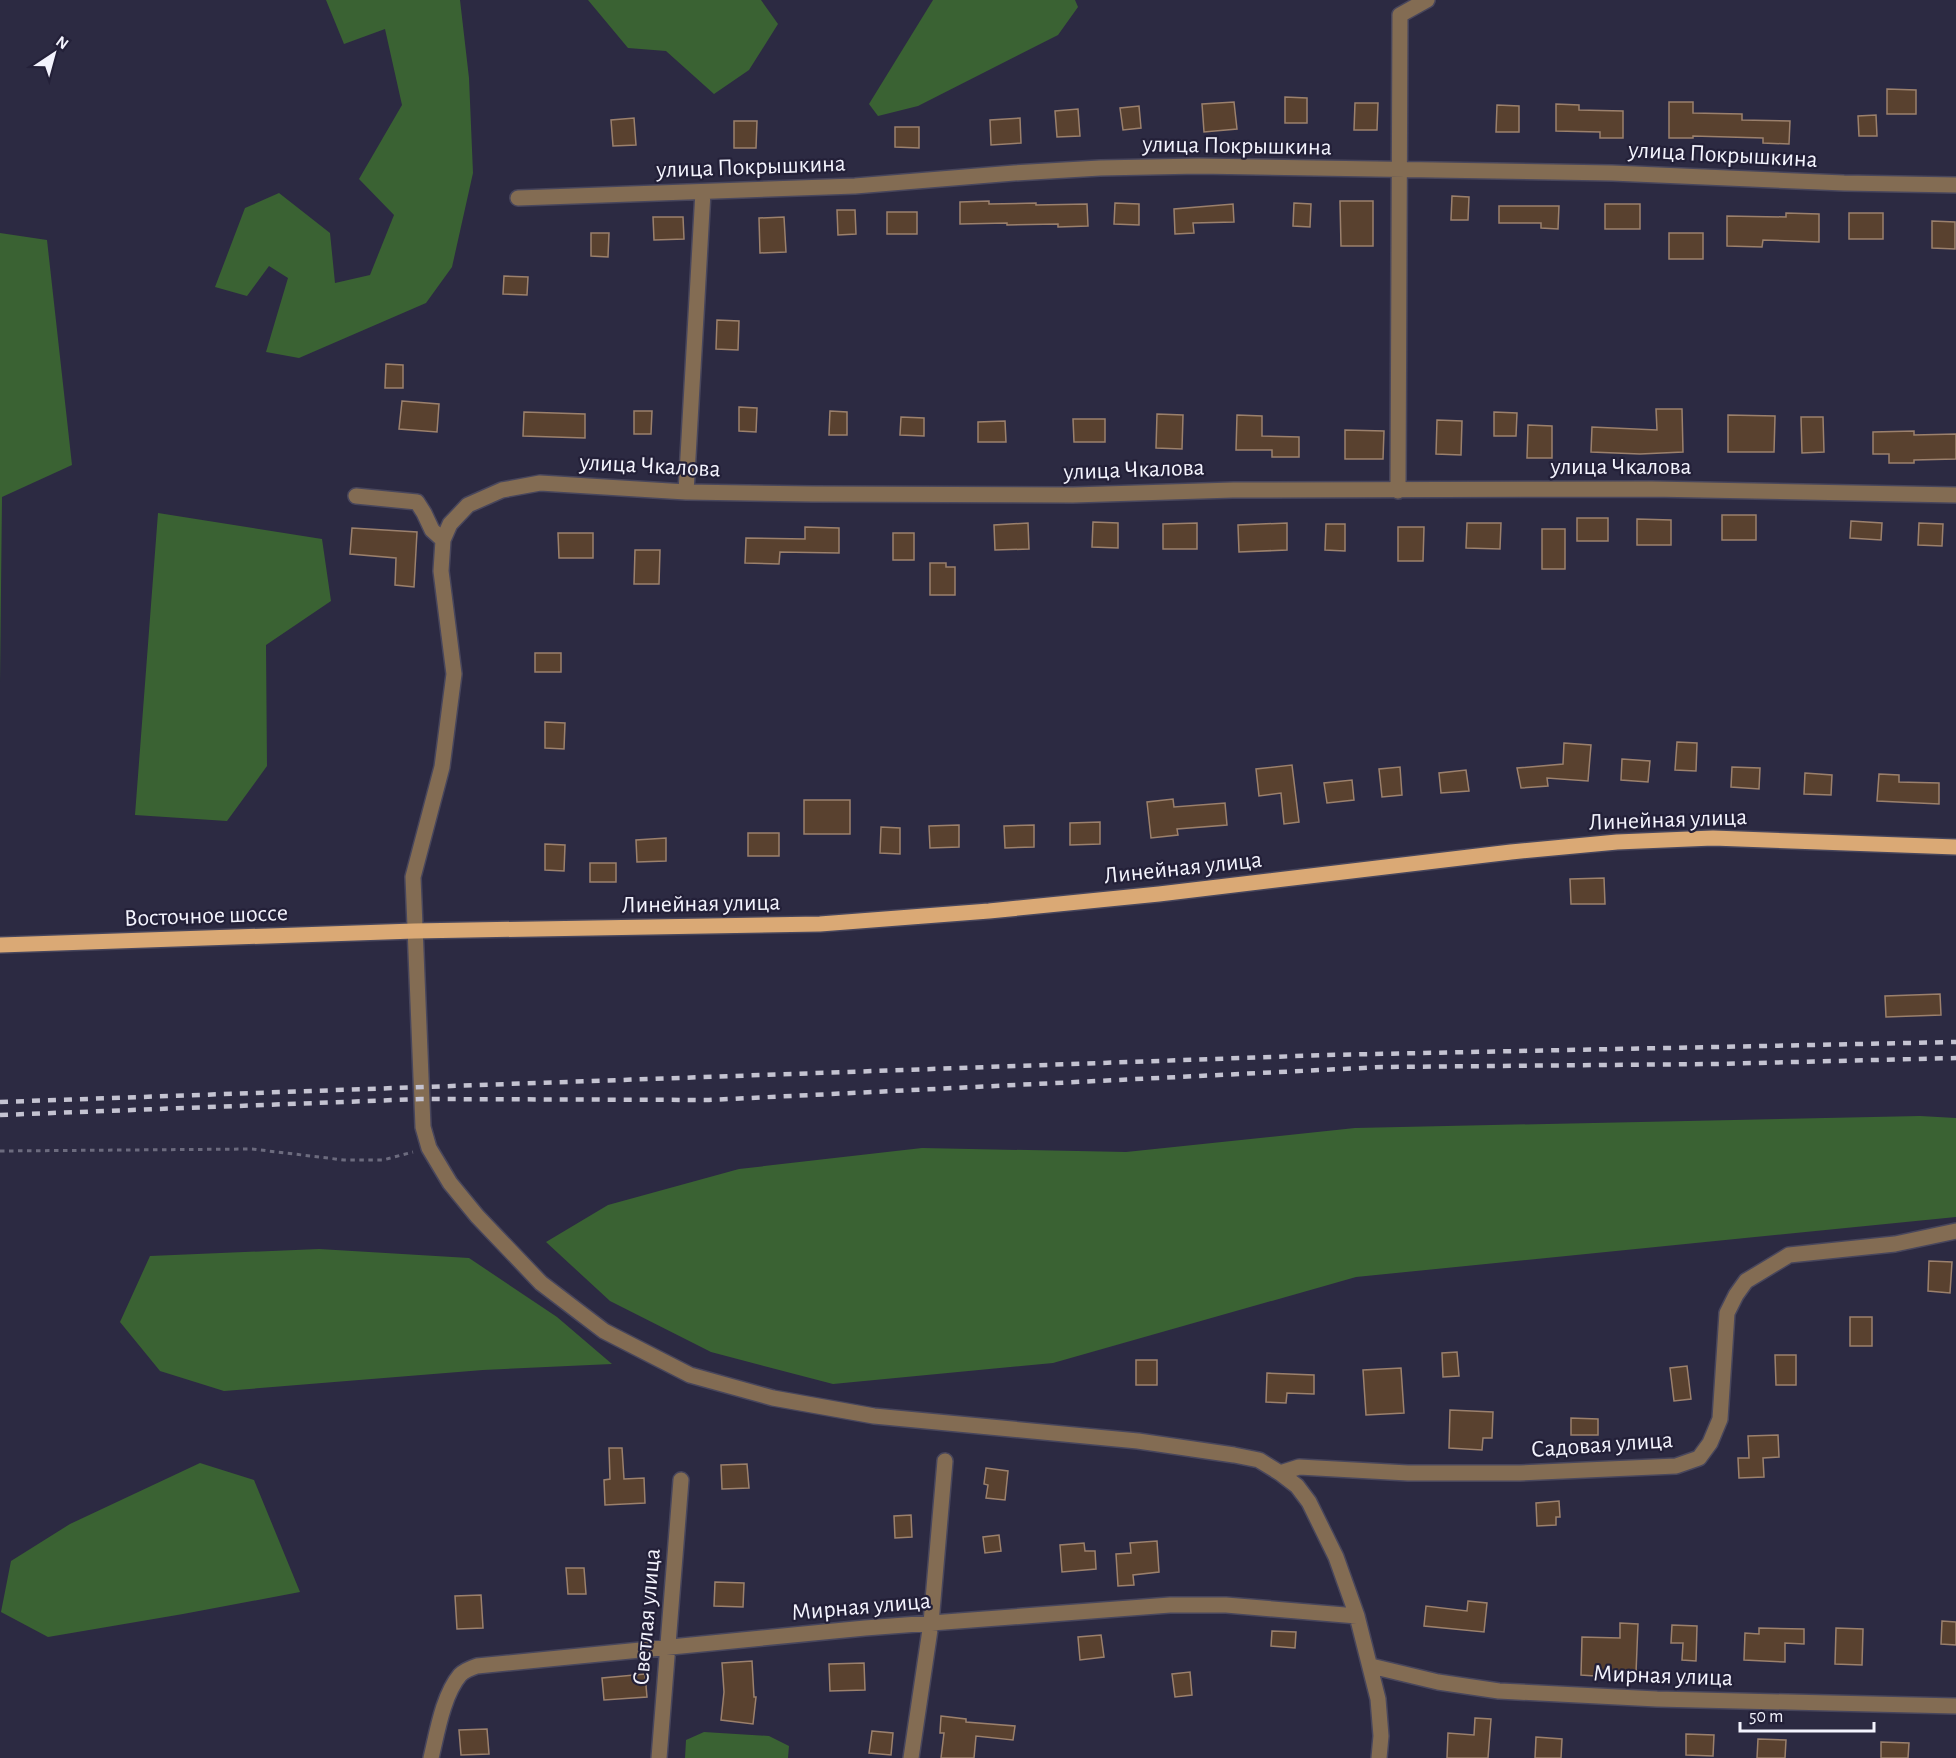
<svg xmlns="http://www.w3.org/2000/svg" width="1956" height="1758" font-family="'Alegreya Sans',sans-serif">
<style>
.green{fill:#3a6233}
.building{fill:#59412f;stroke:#9b806c;stroke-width:1.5}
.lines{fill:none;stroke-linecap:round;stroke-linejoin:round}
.minor-casing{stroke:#48465c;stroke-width:18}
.major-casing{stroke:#48465c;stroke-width:18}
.path{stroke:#6c6b7e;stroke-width:3;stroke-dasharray:4.5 4.5;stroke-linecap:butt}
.minor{stroke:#836c53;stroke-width:15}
.major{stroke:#daa975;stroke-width:15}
.rail{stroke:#c4c3d1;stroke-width:4.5;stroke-dasharray:8 8;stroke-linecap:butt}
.labels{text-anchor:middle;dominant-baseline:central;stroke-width:4.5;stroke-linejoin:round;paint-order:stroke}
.street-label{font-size:24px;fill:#f3f3fd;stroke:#232038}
</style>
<rect width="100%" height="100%" fill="#2c2a42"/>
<path class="green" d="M326,0H460L469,78L473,173L452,267L426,303L299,358L266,352L288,278L269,266L247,296L215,287L245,208L279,193L330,233L335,283L370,275L394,215L359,179L402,105L385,29L344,44Z
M588,0H761L778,24L749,70L714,94L666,51L628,48Z
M933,0H1075L1078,7L1058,35L918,106L878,116L869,104Z
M0,233L47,240L72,465L2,497L0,684Z
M158,513L322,539L331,601L266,645L267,766L227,821L135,815Z
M1920,1116L1956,1118V1217L1356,1277L1053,1363L833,1384L711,1352L610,1301L546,1242L608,1205L739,1169L922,1148L1126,1152L1355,1128Z
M319,1249L469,1258L557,1317L612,1364L483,1370L224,1391L160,1371L120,1322L150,1256Z
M200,1463L254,1480L300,1592L183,1614L48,1637L1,1612L11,1561L70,1524Z
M704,1732L769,1736L789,1746L788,1758H685L686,1740Z"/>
<path class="building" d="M1887,89L1916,90V114H1887Z
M1285,97L1307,98V123H1285Z
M1234,102L1237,129L1204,132L1202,104Z
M1669,102H1693V113L1742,114V120L1790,121L1789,144L1763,143V138L1693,136V138H1669Z
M1355,103H1378L1377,130H1354Z
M1556,104L1579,105V110L1623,111V138H1600V132L1556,131Z
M1497,105L1519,106V132H1496Z
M1139,106L1141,128L1123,130L1120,108Z
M1078,109L1080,136L1057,137L1055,111Z
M1876,115L1877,136H1859L1858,116Z
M634,118L636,145L613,146L611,120Z
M1020,118L1021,143L991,145L990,120Z
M734,121H757L756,148H734Z
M895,127H919V148L895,147Z
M1452,196L1469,197L1468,220H1451Z
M989,201V204L1036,203V205L1087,204L1088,226L1058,227V224L1007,225V223L960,224V202Z
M1340,201H1373V246H1341Z
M1115,203L1139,204V225L1114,224Z
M1294,203L1311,204L1310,227L1293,226Z
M1233,204L1234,222L1193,223L1194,233L1175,234L1174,209Z
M1605,204H1640V229H1605Z
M1499,206H1559L1558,229L1541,228V223H1499Z
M837,210H855L856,234L838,235Z
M887,212H917V234H887Z
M1786,213L1819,214V242L1763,240L1762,247L1727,246V216L1786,217Z
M1849,213H1883V239H1849Z
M653,217H683L684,239L654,240Z
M784,217L786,252L760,253L759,218Z
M1932,221L1955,222V249L1932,248Z
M591,233H609L608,257L591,256Z
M1669,233H1703V259H1669Z
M504,276L528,277L527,295L503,294Z
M717,320L739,321L738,350L716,349Z
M386,364L403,365V388H385Z
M402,401L439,404L437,432L399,429Z
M739,407L757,408L756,432L739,431Z
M1656,409H1682L1683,452L1640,454L1591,452L1592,427L1657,430Z
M634,411H652L651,434H634Z
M830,411L847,412V435H829Z
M524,412L585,414V438L523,436Z
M1494,412L1517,413L1516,436H1494Z
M1157,414L1183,415L1182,449L1156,448Z
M1237,415L1262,416V436L1299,437V457H1272V450H1236Z
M1728,415L1775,416L1774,452H1728Z
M901,417L924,418V436L900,435Z
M1801,417H1823L1824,452L1802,453Z
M1073,419H1105V442H1074Z
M1437,420L1462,421L1461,455L1436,454Z
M1005,421L1006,442H978V422Z
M1528,425L1552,426V458H1527Z
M1345,430L1384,431L1383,459H1345Z
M1914,431V435L1956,434V459L1914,460V463H1889V454H1873V432Z
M1722,515H1756V540H1722Z
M1577,518H1608V541H1577Z
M1637,519L1671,520V545H1637Z
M1851,521L1882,523L1881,540L1850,538Z
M1093,522L1118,523V548L1092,547Z
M1028,523L1029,549L995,550L994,525Z
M1197,523V549H1163V524Z
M1287,523V550L1239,552L1238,525Z
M1467,523H1501L1500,549L1466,548Z
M1919,523L1943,524L1942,546L1918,545Z
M1326,524H1345V551L1325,550Z
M805,527L839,528V553L780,552L779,564L745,563L746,538L805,539Z
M1398,527H1424L1423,561H1398Z
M352,528L417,532L414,587L395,585L396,558L350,554Z
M1542,529H1565V569H1542Z
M558,533H593V558H559Z
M893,533H914V560H893Z
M635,550H660L659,584H634Z
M930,563H946V567H955V595H930Z
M535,653H561V672H535Z
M545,722L565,723L564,749L545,748Z
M1677,742L1697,743L1696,771L1675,770Z
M1564,743L1591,745L1588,781L1547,778L1548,786L1521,788L1517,768L1563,764Z
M1622,759L1650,761L1648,782L1621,780Z
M1292,765L1299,822L1284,824L1281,793L1259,796L1256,769Z
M1400,767L1402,795L1382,797L1379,769Z
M1732,767L1760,768L1759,789L1731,787Z
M1466,770L1469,791L1441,793L1439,773Z
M1805,773L1832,775L1831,795L1804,794Z
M1879,774L1899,775V782L1939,783V804L1877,801Z
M1352,780L1354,800L1327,803L1324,783Z
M1173,799L1174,807L1225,803L1227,825L1177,829L1178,835L1151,838L1147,802Z
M804,800H850V834H804Z
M1100,822V844L1070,845V823Z
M959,825V847L930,848L929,826Z
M1034,825V847L1005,848L1004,826Z
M881,827L900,828V854L880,853Z
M748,833H779V856H748Z
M666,838V861L637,862L636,840Z
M545,844L565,845L564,871L545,870Z
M590,863H616V882H590Z
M1604,878L1605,904H1571L1570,879Z
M1940,994L1941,1015L1886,1017L1885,996Z
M1929,1261L1952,1262L1950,1293L1928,1291Z
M1850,1317H1872V1346H1850Z
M1457,1352L1459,1376L1443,1377L1442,1353Z
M1775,1355H1796V1385H1776Z
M1136,1360H1157V1385H1136Z
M1687,1366L1691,1399L1674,1401L1670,1368Z
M1401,1368L1404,1413L1366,1415L1363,1370Z
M1267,1373L1314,1375V1394L1287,1393L1286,1403L1266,1402Z
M1450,1410L1493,1412L1492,1438H1483L1482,1450L1449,1448Z
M1571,1418L1598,1419V1435H1571Z
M1778,1435L1779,1457L1763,1458L1764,1477L1739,1478L1738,1458H1749L1748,1436Z
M609,1448H622L624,1479L644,1478L645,1503L605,1505L604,1480L610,1479Z
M747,1464L749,1488L722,1489L721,1465Z
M986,1468L1008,1471L1005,1500L986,1498L988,1485L984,1484Z
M1559,1501L1560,1517H1556V1525L1537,1526L1536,1503Z
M911,1515L912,1537L895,1538L894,1516Z
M999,1535L1001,1551L985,1553L983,1537Z
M1157,1541L1159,1572L1133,1575L1134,1585L1118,1586L1116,1554L1131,1553L1130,1543Z
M1084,1543L1085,1551H1095L1096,1569L1062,1572L1060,1545Z
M566,1568H584L586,1594H568Z
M715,1582L744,1583L743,1607L714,1606Z
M481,1595L483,1628L457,1629L455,1596Z
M1468,1601L1487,1603L1484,1632L1424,1626L1426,1606L1467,1611Z
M1942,1621L1956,1622V1645L1941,1644Z
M1620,1623L1638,1624L1636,1673L1595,1672V1676L1581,1675L1582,1637L1620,1638Z
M1672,1625L1697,1626L1696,1661L1682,1660L1683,1643H1671Z
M1759,1628L1804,1629V1644L1785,1643V1662L1744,1660L1745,1633L1759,1634Z
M1836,1628L1863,1629L1862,1665L1835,1664Z
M1272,1631L1296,1632L1295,1648L1271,1646Z
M1101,1635L1104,1657L1080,1660L1078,1637Z
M752,1661L754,1697H756L753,1724L721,1720L724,1692L722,1663Z
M864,1663L865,1690L830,1691L829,1664Z
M1190,1672L1192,1695L1175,1697L1172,1674Z
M645,1674L647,1697L604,1700L602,1678Z
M941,1716L966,1719V1722L1015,1726L1013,1740L976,1736L974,1758H941L944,1733H940Z
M1475,1718L1491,1719L1488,1758H1447L1448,1733L1474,1735Z
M487,1729L489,1754L461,1755L459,1730Z
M872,1731L893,1733L891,1755L869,1753Z
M1686,1734L1714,1735L1713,1756L1686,1755Z
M1536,1737L1562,1739L1561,1758H1535Z
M1758,1739L1786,1740L1785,1758H1757Z
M1881,1742L1909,1743L1908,1758H1881Z"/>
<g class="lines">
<g class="minor-casing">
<path id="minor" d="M518,198L855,186L1014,173L1100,168L1199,166L1612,173L1844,183L1956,185
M1398,491L1400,15L1427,0
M686,492L703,192
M356,496L417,502L424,513L432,530L443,540L450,524L468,505L502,490L540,483L686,492L813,494L1073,495L1233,490L1652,489L1956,495
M443,540L441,571L454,674L442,767L413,877L423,1127L429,1148L450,1183L477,1216L541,1283L604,1331L690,1375L773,1398L874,1416L1138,1441L1234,1455L1259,1460L1280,1473L1297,1486L1309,1502L1336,1557L1357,1616L1378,1699L1381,1736L1379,1758
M1280,1473L1299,1467L1408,1473H1520L1676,1466L1699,1458L1710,1443L1720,1419L1727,1313L1736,1295L1746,1281L1789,1255L1895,1244L1956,1231
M1371,1666L1438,1682L1499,1691L1657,1699L1956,1706
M431,1758C437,1733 443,1695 460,1675C464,1671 471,1668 477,1666L865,1628L1170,1605H1226L1357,1616
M659,1758L681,1480
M911,1758L931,1623L945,1461"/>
</g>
<g class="major-casing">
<path id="major" d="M0,945L414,931L820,924L989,911L1159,894L1511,852L1617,842L1713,838L1956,847"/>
</g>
<path class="path" d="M0,1151L252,1149L344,1160H383L413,1152"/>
<use href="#minor" class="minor"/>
<use href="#major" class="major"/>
<path class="rail" d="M0,1102L1326,1055L1956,1042
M0,1115L421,1099L709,1100L1382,1067L1715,1064L1956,1058"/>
</g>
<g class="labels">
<g class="street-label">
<text transform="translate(1237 146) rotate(1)">улица Покрышкина</text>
<text transform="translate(1723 155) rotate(3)">улица Покрышкина</text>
<text transform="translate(751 167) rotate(-2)">улица Покрышкина</text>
<text transform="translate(650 466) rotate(3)">улица Чкалова</text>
<text x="1621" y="467">улица Чкалова</text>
<text transform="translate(1134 470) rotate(-2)">улица Чкалова</text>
<text transform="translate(1668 820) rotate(-2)">Линейная улица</text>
<text transform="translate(1183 868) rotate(-6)">Линейная улица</text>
<text transform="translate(701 904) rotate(-1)">Линейная улица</text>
<text transform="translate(206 916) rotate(-2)">Восточное шоссе</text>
<text transform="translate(1602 1445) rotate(-4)">Садовая улица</text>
<text transform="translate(861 1607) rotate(-5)">Мирная улица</text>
<text transform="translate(647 1617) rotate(-85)">Светлая улица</text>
<text transform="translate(1663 1676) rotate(2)">Мирная улица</text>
</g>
</g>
<g transform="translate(54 54) rotate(36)" stroke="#232038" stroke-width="4.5" paint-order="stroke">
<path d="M0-4.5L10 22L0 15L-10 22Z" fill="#f3f3fd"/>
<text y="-9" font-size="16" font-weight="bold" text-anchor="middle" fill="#f3f3fd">N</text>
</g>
<path d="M1740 1722v9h134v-9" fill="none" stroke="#f3f3fd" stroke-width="3"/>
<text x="1749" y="1722" font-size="18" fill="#f3f3fd" stroke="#232038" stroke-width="4.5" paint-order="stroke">50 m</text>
</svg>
